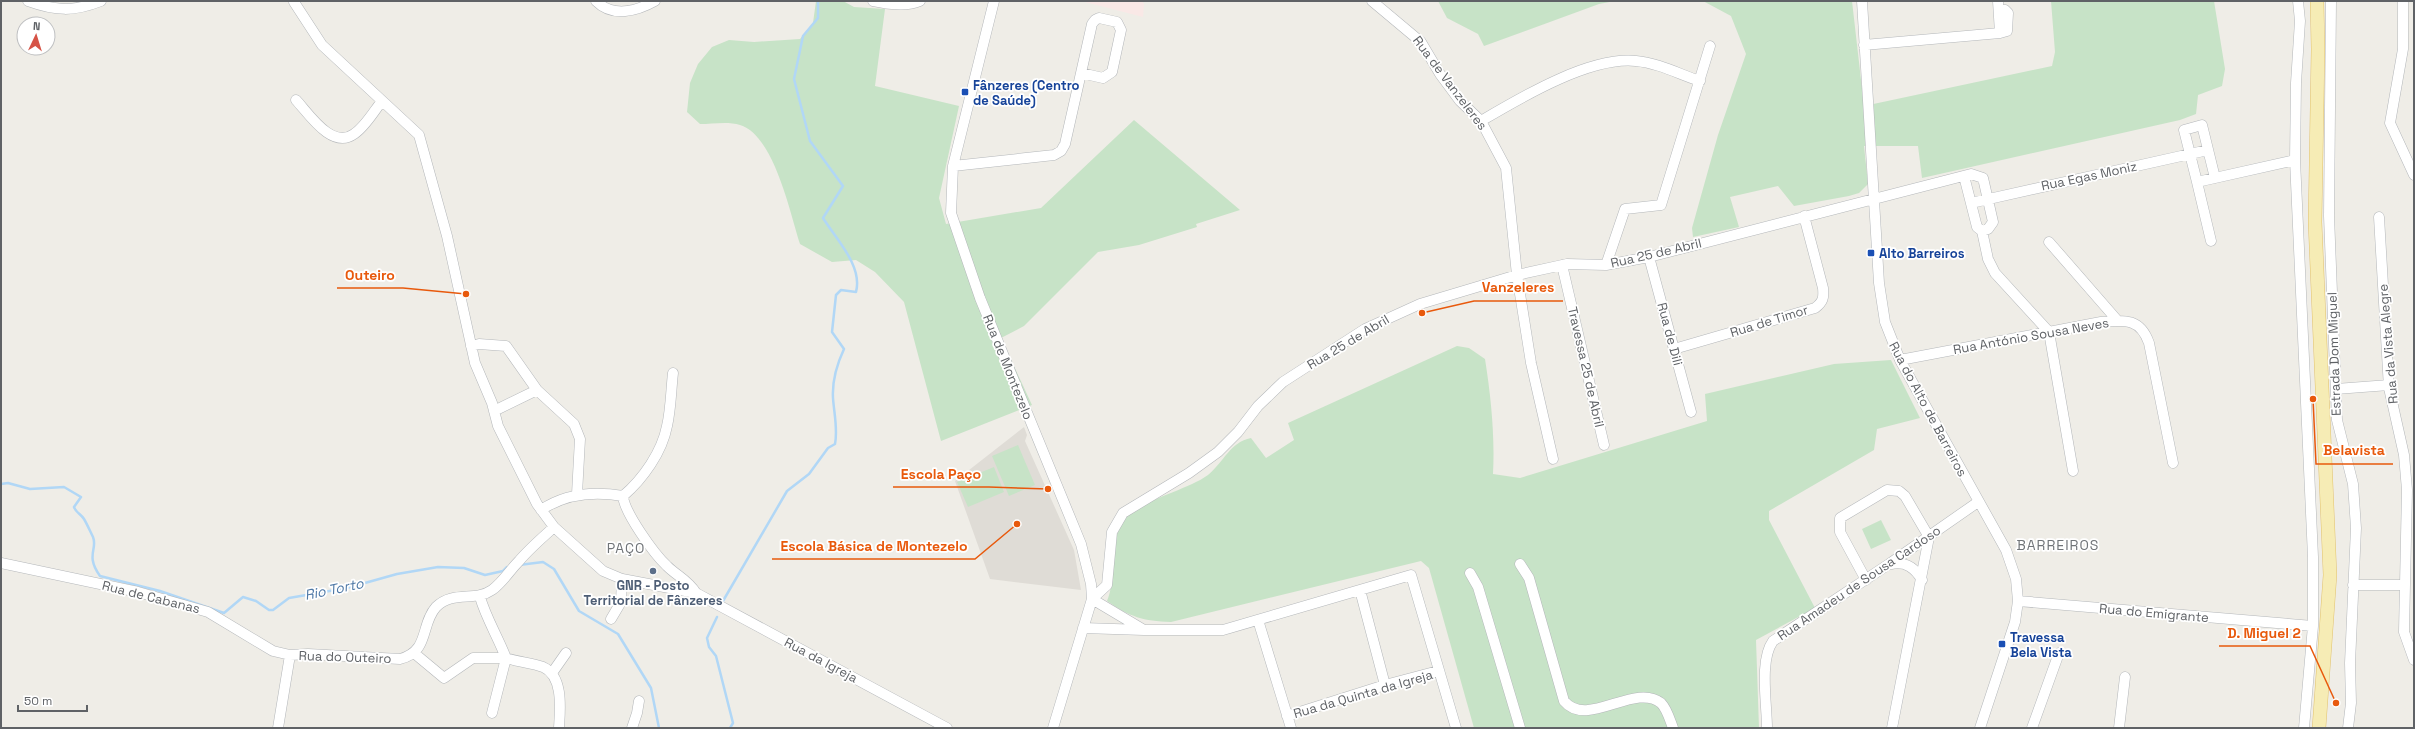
<svg xmlns="http://www.w3.org/2000/svg" width="2415" height="729" font-family="'Space Grotesk',sans-serif">
<style>
.education{fill:#dfdcd6}
.medical{fill:#f9e8e6}
.green{fill:#c7e3c7}
.lines{fill:none;stroke-linecap:round;stroke-linejoin:round}
.stream{stroke:#b1d7f6;stroke-width:2.5}
.minor-casing{stroke:#b4b7ba;stroke-width:11}
.major-casing{stroke:#e2c26e;stroke-width:14}
.minor{stroke:#fff;stroke-width:10}
.major{stroke:#f6ecb5;stroke-width:13}
.transit-dot{fill:#1a4fb4;stroke:#fff;stroke-width:1.5}
.service-dot{fill:#5c6f8a;stroke:#fff;stroke-width:1.5}
.labels{text-anchor:middle;dominant-baseline:central;stroke-width:3.5;stroke-linejoin:round;paint-order:stroke}
.street-label{font-size:13px;fill:#5f6266;stroke:#fff}
.transit-label{font-size:13px;font-weight:bold;fill:#164399;stroke:#fff;text-anchor:start}
.service-label{font-size:13px;font-weight:bold;fill:#4e5e75;stroke:#fff}
.neighbourhood-label{font-size:14px;letter-spacing:1px;fill:#707478;stroke:#fff}
.water-label{font-size:14px;font-style:italic;fill:#4e78a6;stroke:#fff}
.leader{fill:none;stroke:#e8590c;stroke-width:1.5}
.callout-dot{fill:#e8590c;stroke:#fff;stroke-width:1.5}
.callout-label{font-size:14px;text-anchor:middle;font-weight:bold;fill:#e8590c;stroke:#fff;stroke-width:3.5;stroke-linejoin:round;paint-order:stroke}
</style>
<rect width="100%" height="100%" fill="#efede7"/>
<path class="education" d="M1024,427L1027,435L1025,441L1074,550L1081,590L990,579L955,481Z"/>
<path class="medical" d="M1081,1H1142L1144,4L1143,17Z"/>
<path class="green" d="M816,1H843L854,7L885,9L875,86L959,106L939,198L946,224L1041,208L1134,120L1240,210L1196,224L1197,227L1139,245L1098,252L1024,326L1001,338L1032,405L941,441L904,302L875,272L856,260L832,262L800,244C790,213 774,135 740,125C728,121 712,124 700,124L687,112L690,83L698,64L712,47L729,40L754,42L800,39L813,23Z
M1438,1H1615L1599,4L1484,46L1478,34L1447,18Z
M1703,1H1852L1864,106L2052,66L2055,52L2051,1H2214L2225,69L2222,86L2198,95L2196,114L2180,120L1922,178L1918,146H1864L1868,184L1859,193L1849,196L1794,206L1778,186L1730,197L1739,227L1693,237L1692,228L1718,135L1746,54L1731,16Z
M1457,346L1469,348L1485,359C1491,397 1495,436 1493,474L1520,478L1707,421L1705,394L1834,364L1891,360L1920,418L1877,429L1874,450L1769,511V520L1815,608L1756,640L1759,728H1474L1429,568L1421,561L1171,622C1143,621 1130,617 1107,601C1116,582 1112,534 1122,521C1139,500 1186,491 1208,475C1224,462 1230,442 1251,438L1266,458L1294,440L1288,423Z
M1018,445L1035,485L1009,496L992,456Z
M994,467L1004,492L968,507L957,482Z
M1881,520L1891,540L1871,549L1862,529Z"/>
<g class="lines">
<path class="stream" d="M1,484L8,483L30,489L64,487L81,497L74,507C76,513 81,514 84,519C87,524 90,531 93,537C98,549 85,555 100,576L160,591L224,613L243,597L256,601L269,610H273L289,598L347,588L397,574L438,567L464,568L485,575L503,571L507,567
M519,565L543,562L554,569L579,611L618,634L651,688L659,728
M723,601L787,491L809,474L828,448L835,444C838,429 834,413 833,398C832,381 837,364 844,349L832,332L836,295L841,290L856,292C863,266 836,239 823,218L843,186L810,141L794,79L803,36L818,18V1
M717,617L707,638L709,647L716,656L733,723L730,728"/>
<g class="minor-casing">
<path id="minor" d="M28,1C56,11 73,12 101,1
M596,1C613,18 637,11 655,1
M873,1C888,4 906,7 920,1
M994,1L953,166L951,213L980,298L1081,544L1091,584L1092,599L1053,728
M1372,1L1421,42L1440,74L1460,101L1481,121L1506,168L1517,275L1531,363L1553,459
M1862,1L1879,283L1885,322L1900,360L2006,550L2016,579L2018,601L2015,622L1980,728
M2298,1L2300,21L2296,83L2295,160L2313,557V626L2304,728
M2331,1L2329,216L2337,420L2353,484L2356,528L2350,663L2351,703L2348,728
M2403,1V49L2390,123L2414,175
M294,2L322,45L419,135L447,236L475,363L492,403L498,426L537,504L554,527L603,571L622,579L696,593L947,728
M1999,9L2005,10L2008,13L2007,31L2000,33
M1099,18L1117,22L1121,30L1112,72L1103,78L1081,73L1092,24L1095,20Z
M1864,45L2000,33L1998,1
M296,100C309,114 332,150 354,134C365,127 374,111 382,101
M1481,121C1520,98 1590,56 1636,61C1658,63 1679,74 1700,81
M953,166L1054,155L1061,151L1065,144L1081,73
M2215,178L2202,125L2184,130L2197,182L2295,160
M2197,182L2211,241
M1971,203L2208,150
M2379,217L2389,388L2404,455L2407,490L2404,632L2414,660
M1982,231L1988,259L1995,273L2049,332L2073,471
M2049,242L2117,320
M1649,257L1691,412
M1562,265L1604,445
M1606,265L1625,209L1661,205L1710,46
M471,346L479,344L506,346L537,390L574,424L580,439L577,494
M1674,349L1815,308C1823,302 1824,298 1823,288L1804,216
M1900,360L2101,322C2125,320 2140,318 2149,343L2173,463
M2336,389L2389,385
M494,411L537,390
M623,496C624,512 654,554 667,566C677,576 688,580 696,593
M541,510C566,493 594,491 623,496C643,479 662,452 667,426C671,409 671,390 673,373
M1,563L138,592L208,612L273,651L290,655L308,654L400,659C430,651 420,625 436,607C453,590 475,602 492,590C503,582 510,570 519,561C529,549 542,538 554,527
M1520,564L1529,578L1564,701C1587,729 1635,682 1661,703C1667,709 1670,720 1673,728
M1891,564C1906,561 1915,568 1922,580
M1470,573L1478,587L1520,728
M1866,580L1840,532V518L1887,490L1899,491L1905,496L1929,537L1892,728
M2353,585H2404
M1360,590L1385,685
M480,597C486,618 498,637 506,658C518,662 532,663 543,667C564,676 560,710 559,728
M1092,599L1107,585L1112,532L1123,513L1189,473L1218,452L1238,432L1258,406L1283,382L1365,329L1420,304L1517,275L1567,264L1606,265L1649,257L1971,174L1983,178L1993,222L1988,229L1982,231L1977,227L1964,176
M2018,601L2313,626
M611,619L621,602L622,579
M1258,620L1291,728
M1083,628L1144,630L1092,599
M1144,630H1223L1411,575L1456,728
M414,653L444,678L473,658H506L492,713
M552,673L566,653
M1287,716L1385,685L1438,671
M278,728L290,655
M632,728L637,713L639,701
M1767,728C1767,704 1759,660 1773,641L1889,564L1978,502
M2032,728L2059,653
M2119,728L2125,677"/>
</g>
<g class="major-casing">
<path id="major" d="M2317,1L2318,49L2315,222L2330,575L2319,728"/>
</g>
<use href="#minor" class="minor"/>
<use href="#major" class="major"/>
</g>
<g class="transit-dot">
<rect x="961" y="88" width="8" height="8" rx="2"/>
<rect x="1867" y="249" width="8" height="8" rx="2"/>
<rect x="1998" y="640" width="8" height="8" rx="2"/>
</g>
<circle class="service-dot" cx="653" cy="571" r="4"/>
<g class="labels">
<g class="street-label">
<text transform="translate(1450 83) rotate(53)">Rua de Vanzeleres</text>
<text transform="translate(2089 176) rotate(-12)">Rua Egas Moniz</text>
<text transform="translate(1656 253) rotate(-13)">Rua 25 de Abril</text>
<text transform="translate(1769 321) rotate(-17)">Rua de Timor</text>
<text transform="translate(1670 334) rotate(75)">Rua de Dili</text>
<text transform="translate(2031 336) rotate(-10)">Rua António Sousa Neves</text>
<text transform="translate(1348 342) rotate(-31)">Rua 25 de Abril</text>
<text transform="translate(2388 344) rotate(-95)">Rua da Vista Alegre</text>
<text transform="translate(2334 354) rotate(-92)">Estrada Dom Miguel</text>
<text transform="translate(1008 367) rotate(68)">Rua de Montezelo</text>
<text transform="translate(1586 367) rotate(77)">Travessa 25 de Abril</text>
<text transform="translate(1928 409) rotate(62)">Rua do Alto de Barreiros</text>
<text transform="translate(1859 583) rotate(-34)">Rua Amadeu de Sousa Cardoso</text>
<text transform="translate(151 597) rotate(14)">Rua de Cabanas</text>
<text transform="translate(2154 613) rotate(5)">Rua do Emigrante</text>
<text transform="translate(345 657) rotate(2)">Rua do Outeiro</text>
<text transform="translate(821 660) rotate(28)">Rua da Igreja</text>
<text transform="translate(1363 694) rotate(-16)">Rua da Quinta da Igreja</text>
</g>
<g class="transit-label">
<text x="973" y="85">Fânzeres (Centro<tspan x="973" dy="15">de Saúde)</tspan></text>
<text x="1879" y="253">Alto Barreiros</text>
<text x="2010" y="637">Travessa<tspan x="2010" dy="15">Bela Vista</tspan></text>
</g>
<g class="service-label">
<text x="653" y="585">GNR - Posto<tspan x="653" dy="15">Territorial de Fânzeres</tspan></text>
</g>
<g class="neighbourhood-label">
<text x="2058" y="545">BARREIROS</text>
<text x="626" y="548">PAÇO</text>
</g>
<g class="water-label">
<text transform="translate(334 589) rotate(-12)">Rio Torto</text>
</g>
</g>
<path class="leader" d="M466 294L403 288H337M1422 313L1474 301H1563M2313 399L2316 464H2393M1048 489L989 487H893M1017 524L975 559H772M2336 703L2310 646H2219"/>
<g class="callout-dot">
<circle cx="466" cy="294" r="4"/>
<circle cx="1422" cy="313" r="4"/>
<circle cx="2313" cy="399" r="4"/>
<circle cx="1048" cy="489" r="4"/>
<circle cx="1017" cy="524" r="4"/>
<circle cx="2336" cy="703" r="4"/>
</g>
<g class="callout-label">
<text x="370" y="280">Outeiro</text>
<text x="1518" y="292">Vanzeleres</text>
<text x="2354" y="455">Belavista</text>
<text x="941" y="479">Escola Paço</text>
<text x="874" y="551">Escola Básica de Montezelo</text>
<text x="2264" y="638">D. Miguel 2</text>
</g>
<rect width="2415" height="729" fill="none" stroke="#5f6266" stroke-width="4"/>
<g transform="translate(36 36) rotate(4)"><circle r="19" fill="#ffffff" stroke="#bfc0c2"/>
<path d="M0-3L7 15L0 10L-7 15Z" fill="#d65346"/>
<text y="-6" font-size="11" font-weight="bold" text-anchor="middle" fill="#5f6266">N</text>
</g>
<path d="M18 705v6h69v-6" fill="none" stroke="#5f6266" stroke-width="2"/>
<text x="24" y="705" font-size="12" fill="#5f6266" stroke="#ffffff" stroke-width="3" paint-order="stroke">50 m</text>
</svg>
